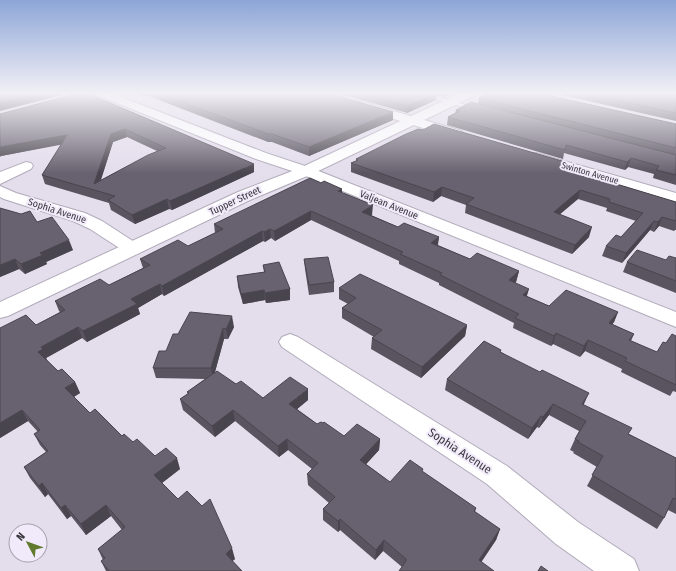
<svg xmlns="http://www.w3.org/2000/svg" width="676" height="571" font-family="'Fira Sans Condensed',sans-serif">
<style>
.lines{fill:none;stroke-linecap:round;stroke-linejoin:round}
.lane-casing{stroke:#b0aab9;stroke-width:2}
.street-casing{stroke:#b0aab9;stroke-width:2}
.secondary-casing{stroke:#b0aab9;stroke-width:2}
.lane{fill:#fff;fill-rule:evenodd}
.street{fill:#fff;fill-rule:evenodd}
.secondary{fill:#fff;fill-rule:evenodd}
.wall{fill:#595460;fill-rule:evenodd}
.shaded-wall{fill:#49454e}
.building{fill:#686270;stroke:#49454e;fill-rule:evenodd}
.labels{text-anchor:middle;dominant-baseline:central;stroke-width:4;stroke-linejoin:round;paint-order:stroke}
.far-street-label{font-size:9px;fill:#39373d;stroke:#f1eafa}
.street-label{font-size:10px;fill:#39373d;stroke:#f1eafa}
.near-street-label{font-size:12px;fill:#39373d;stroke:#f1eafa}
</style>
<rect width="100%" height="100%" fill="#e3ddec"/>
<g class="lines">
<g class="lane-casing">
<path id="lane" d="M414,93H424L480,109L477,111Z"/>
</g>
<g class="street-casing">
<path id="street" d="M96,93H111L266,153L311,168L676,312V327L301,174L256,159L97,95Z
M315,93H332L462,131L463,134L462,137H452L316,95Z
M536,153L676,193V203L531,160L529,157L531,154Z
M26,162L31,163L33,166L31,169L0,184V172Z
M0,186L16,193L85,213L102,221L139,245L142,249L139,253L133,254L127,253L90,229L73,221L4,199L0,197Z
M290,334L298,337L507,466L578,522L634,559L639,571H594L556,544L487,484L282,347L279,342L282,337Z"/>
</g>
<g class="secondary-casing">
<path id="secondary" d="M460,93H476L474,96L312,174L250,200L8,316L0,318V302L238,192L300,168Z"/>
</g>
<use href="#lane" class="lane"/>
<use href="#street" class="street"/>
<use href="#secondary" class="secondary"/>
</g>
<path class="wall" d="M79,93L254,172L172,210L169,209L135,224L111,210L109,203L45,184L42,175L61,144L1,156ZM127,137L157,151L101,180L113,142Z
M135,93H328L393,120L309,156L272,142H268L146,95L143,96Z
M338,93H453L444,97L437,95L436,100L407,113Z
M553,93H676V121Z
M479,98L676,124V185L653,178L654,174L628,167L625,170L564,153L563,159L447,125L448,117L455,113L456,110L478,104Z
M356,159L560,167L676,202V230H675L674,231L659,226L654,232L650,230L622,263L602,256L606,246L621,237L636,221L606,211L607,208L578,199L559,214L589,237L572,254L465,213L466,205L441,196L433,202L351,172V163L356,161Z
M321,183L342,189V193L372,215H371L398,227L439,237L438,245L470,259L519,271L516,282L515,283L527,296L549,306L618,312L614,322L612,324L634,334L631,341L657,352L666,343L676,336V392L673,391L670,396L621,372L622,369L585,351L580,357L553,344L551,346L513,328L514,323L439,285V283L399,264V261L311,220L275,241L271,238L265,242L263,241L164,296L162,294L138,308L140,314L87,342L82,338L46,358L47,360L58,371L75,382L80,393L74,397L90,413L122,436L133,442L155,456L180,469L162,483L235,559L232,561L242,571H106L101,561L103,560L98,549L122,530L111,516L86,535L71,516L67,519L48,494L45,497L30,478L24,467L46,452L40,445L34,434L38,432L28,421L0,438V328L36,325L60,312L59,311L55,301L109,285L143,268L140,259L188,246L215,233L214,224Z
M37,222L73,250L46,262L47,264L25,274L19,269L0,277Z
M676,258V293L623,272L627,262L666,260Z
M304,259L334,282V292L309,295L305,269Z
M263,265L290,289V300L266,303L265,300L243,304L238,287L237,276L264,272Z
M339,288L467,325L465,336L421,378L371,349L372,338L374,337L342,318V308L348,304L339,299Z
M234,327L228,339H224L215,372L236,384L263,398L308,400L297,409L317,424L344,436L380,439L379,450L366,464L390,482L423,472L476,508L475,512L500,529L496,540L481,562L402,567L383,551L375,560L340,530L338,532L323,520V509L329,503L308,485L307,474L312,469L288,450L279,457L235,421L215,437L183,410L180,399L188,394L187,392L205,379L156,378L153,368L166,351L178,334Z
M501,352L629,434L676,458V514L668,510L664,518L657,529L587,486L597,467L573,453L574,452L570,450L575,439L579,431L549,415L539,428L537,427L528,439L445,390L447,379Z"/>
<path class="shaded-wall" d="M41,93H66V94L0,111V103Z
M142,93H146V95L143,96Z
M437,93L436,100L407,113L408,106Z
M445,93H453L444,97Z
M393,112V120L309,156V147Z
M125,129L127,137L113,142L97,191L94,184L111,134Z
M67,135L70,143L1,156L0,157V147Z
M631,158L628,167L625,170L627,162Z
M254,164V172L172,210L170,201Z
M442,187L441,196L433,202L434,192Z
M342,189V198L338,191Z
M580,190L578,199L551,222L554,212Z
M167,199L169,209L135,224L132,215Z
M373,205L372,215L362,221V212Z
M311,211V220L275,241L274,231Z
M662,217L659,226L654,232L658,222Z
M654,221L650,230L622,263L626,253Z
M592,227L589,237L572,254L575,245Z
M270,229L271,238L265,242L264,232Z
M262,231L263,241L164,296L162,286Z
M439,237L437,247L431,243Z
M69,240L73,250L46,262L47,264L25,274L21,264L40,253Z
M15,259L19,269L0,277V265Z
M519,271L516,282L507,291L509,280Z
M160,284L162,294L138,308L140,314L87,342L83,331L131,299Z
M290,289V300L266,303L265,293Z
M529,289L526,299L523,295Z
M264,290L265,300L243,304L241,294Z
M618,312L614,322L605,334L609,323Z
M232,316L234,327L228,339L226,329Z
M467,325L465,336L421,378L422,367Z
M78,327L82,338L46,358L47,360L43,363L38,352L41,347Z
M223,328L224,339L213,379L211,368Z
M556,333L553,344L551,346L554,336Z
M588,340L585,351L580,357L584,346Z
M75,382L80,393L70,399L65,388Z
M308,389V400L290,415L289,404Z
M589,393L584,404L577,415L582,404Z
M553,404L549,415L539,428L543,417Z
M22,410L28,421L0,438V423Z
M233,410L235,421L215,437L212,426Z
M541,416L537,427L528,439L532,428Z
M287,439L288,450L279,457L278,446Z
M380,439L379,450L360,471V460Z
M177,458L180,469L158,486L154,475Z
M42,483L48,494L45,497L39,486Z
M65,505L71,516L67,519L61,508Z
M106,505L111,516L86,535L81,524Z
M340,519V530L338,532V521Z
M500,529L496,540L476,570L479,560Z
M384,540L383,551L375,560L376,550Z
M232,548L235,559L228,565L226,554Z"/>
<path class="building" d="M0,93H41L0,103Z
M79,93L83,95L89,94L254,164L170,201L167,199L132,215L108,200L115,196L42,175L67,135L0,147V114ZM125,129L166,148L148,155L94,184L111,134Z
M158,93H328L393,112L309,147L272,134H268Z
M362,93H437L408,106Z
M490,93H538L676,124V148L479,98Z
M585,93H665L676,96V113Z
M471,102L676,155V175L656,170L659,166L631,158L627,162L566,145L565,150L448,117L460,111L456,110Z
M434,124L562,161L560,167L676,202V221L662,217L658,222L654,221L626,253L606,246L616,235L621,237L643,213L609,202L610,199L580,190L554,212L592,227L575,245L466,204L474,198L442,187L434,192L351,163L358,160L356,159L404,135L418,129L423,130Z
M310,178L321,183L324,181L342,189L338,191L373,205L362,212L398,227L404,223L439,237L431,243L470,259L477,253L519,271L509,280L529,289L523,295L549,306L566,290L618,312L609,323L634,334L629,340L657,352L663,342L666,343L672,334L676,336V385L625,361L627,358L588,340L584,346L556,333L554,336L515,318L519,314L440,275L442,273L400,254L403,252L311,211L274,231L270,229L264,232L262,231L162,286L160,284L131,299L137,304L83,331L78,327L41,347L43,349L38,352L58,371L62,369L75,382L65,388L90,413L95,409L122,436L124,434L133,442L137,439L155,456L166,448L177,458L154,475L178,499L187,491L202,506L210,499L232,548L226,554L242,571H109L101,561L105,558L98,549L125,527L106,505L81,524L65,505L61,508L42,483L39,486L24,467L48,451L34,434L40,430L22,410L0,423V328L26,315L36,325L65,310L55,301L100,279L109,285L150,265L140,259L178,240L188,246L223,229L214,224Z
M0,208L21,214L30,211L37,222L52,217L69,240L40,253L43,255L21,264L15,259L0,265Z
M637,250L666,260L669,256L676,258V281L627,262Z
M328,257L334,282L309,285L304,259Z
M279,262L290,289L265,293L264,290L241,294L237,276L265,272L263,265Z
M360,274L467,325L422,367L372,338L382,330L342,308L356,298L339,288Z
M190,312L232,316L226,329L223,328L211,368H153L159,351H166L173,334H178Z
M484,341L501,350L500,352L540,372L542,370L589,393L582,404L632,428L628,434L676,458V499L673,498L664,518L592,475L603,456L578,442L579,441L575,439L586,421L553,404L543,417L541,416L532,428L447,379Z
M217,371L236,384L241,381L263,398L290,377L308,389L289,404L317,424L321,422L323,423L324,422L344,436L357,424L380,439L360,460L390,482L410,460L423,469L422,471L476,508L474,511L500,529L479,560L494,571H399L406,561V559L384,540L376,550L340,519L338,521L323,509L335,497L307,474L318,463L287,439L278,446L233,410L212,426L180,399L189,393L187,392Z
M541,566L548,571H538Z"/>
<linearGradient id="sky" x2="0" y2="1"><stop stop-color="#8da6d7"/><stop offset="0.54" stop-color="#f2f0f6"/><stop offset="1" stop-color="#f2f0f6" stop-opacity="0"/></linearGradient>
<rect width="676" height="173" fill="url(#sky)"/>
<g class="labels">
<g class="far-street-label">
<text transform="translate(590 173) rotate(16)">Swinton Avenue</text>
</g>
<g class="street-label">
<text transform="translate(235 201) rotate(-25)">Tupper Street</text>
<text transform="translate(389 205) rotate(22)">Valjean Avenue</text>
<text transform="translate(57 211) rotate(18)">Sophia Avenue</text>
</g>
<g class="near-street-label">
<text transform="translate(460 451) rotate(33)">Sophia Avenue</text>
</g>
</g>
<g transform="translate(28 543) rotate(311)"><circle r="19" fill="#f1eafa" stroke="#a7a2ae"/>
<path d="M0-3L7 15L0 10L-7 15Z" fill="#60792c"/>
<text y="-6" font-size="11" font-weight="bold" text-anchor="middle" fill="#39373d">N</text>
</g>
</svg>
